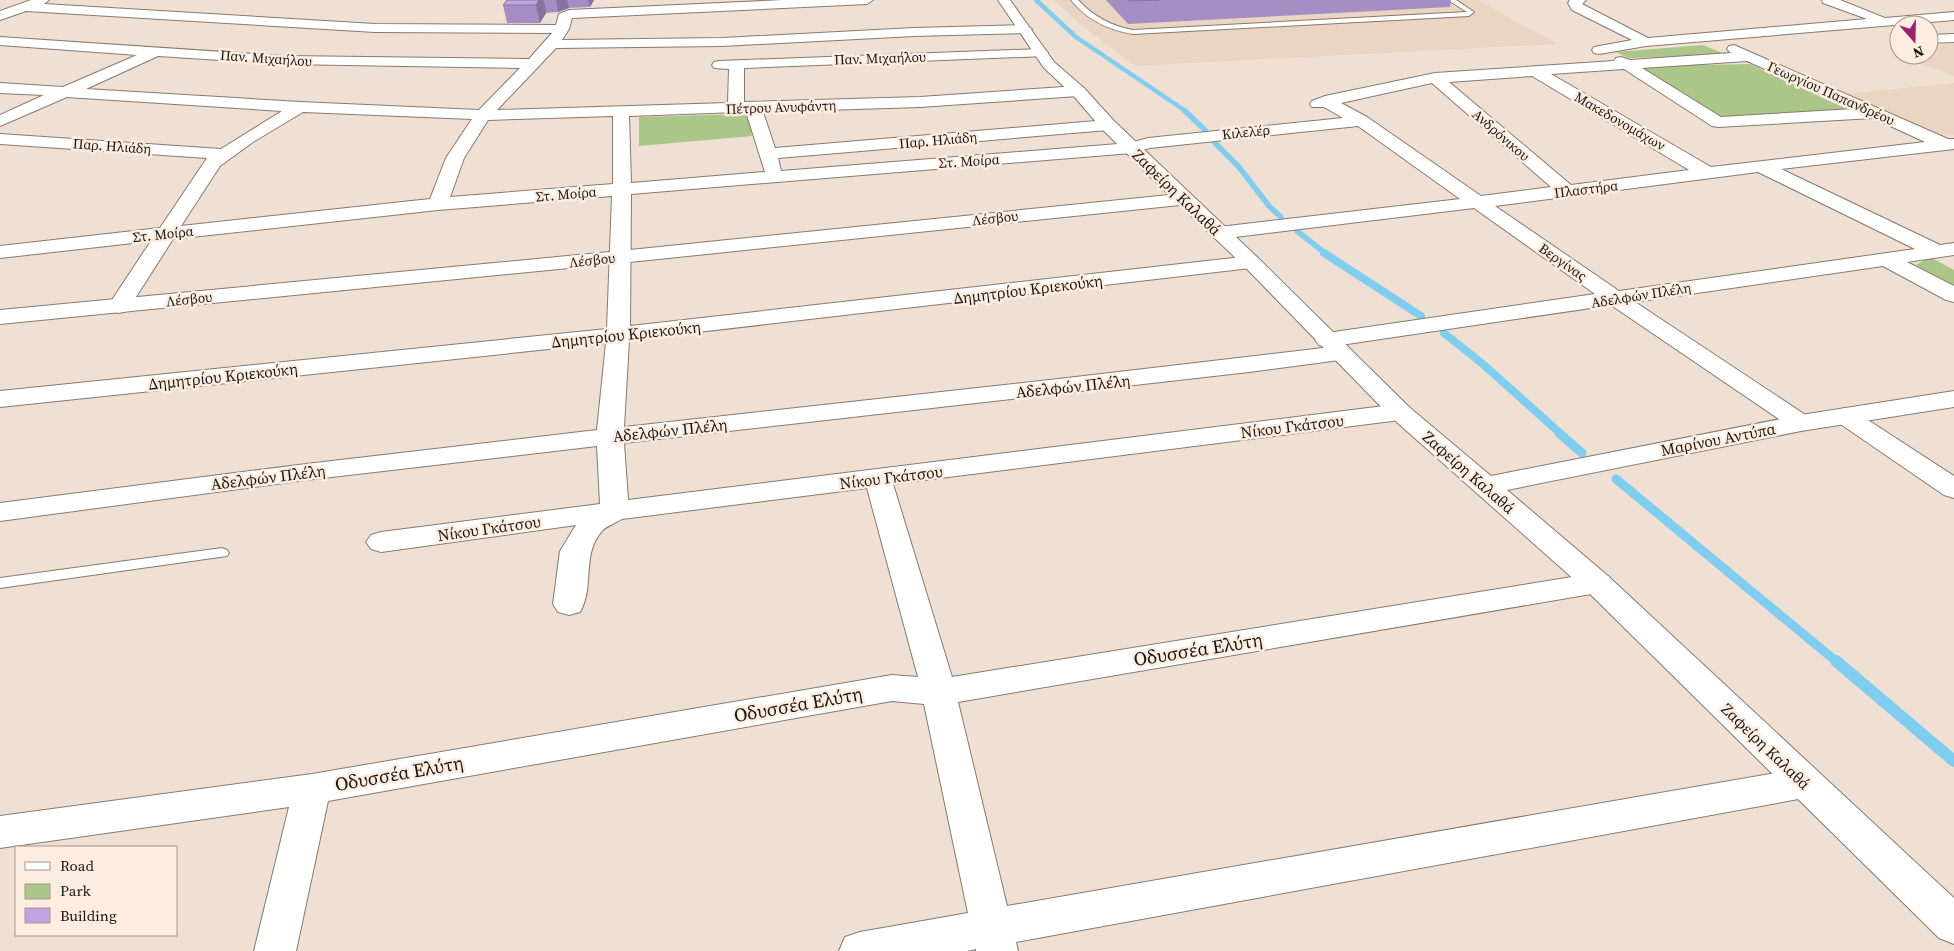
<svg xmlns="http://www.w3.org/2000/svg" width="1954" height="951" font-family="'Source Serif 4',serif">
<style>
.built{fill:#ead5c2}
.green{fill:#abc689}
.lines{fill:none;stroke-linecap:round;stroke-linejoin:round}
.stream-far4{stroke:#7fcef0;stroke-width:4.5}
.stream-far3{stroke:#7fcef0;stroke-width:5.5}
.stream-far2{stroke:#7fcef0;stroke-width:8}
.stream-far1{stroke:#7fcef0;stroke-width:9}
.stream{stroke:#7fcef0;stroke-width:12}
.lane-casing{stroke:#877a6e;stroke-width:2}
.street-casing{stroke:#877a6e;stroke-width:2}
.secondary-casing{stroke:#877a6e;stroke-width:2}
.lane{fill:#fff;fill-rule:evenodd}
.street{fill:#fff;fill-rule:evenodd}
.secondary{fill:#fff;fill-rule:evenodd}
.wall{fill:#a58ec3}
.shaded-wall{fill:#86749f}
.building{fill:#c0a5e3;stroke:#86749f}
.labels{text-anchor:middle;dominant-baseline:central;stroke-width:5;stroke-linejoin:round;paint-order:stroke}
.far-street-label{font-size:14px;fill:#19140f;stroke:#fcede0}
.street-label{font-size:16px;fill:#19140f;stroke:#fcede0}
.near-street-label{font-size:19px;fill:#19140f;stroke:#fcede0}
</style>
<rect width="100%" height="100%" fill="#efe0d3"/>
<path class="built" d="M1054,0H1478L1557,44L1135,66L1081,25Z
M1954,44V76L1899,55H1929V46Z
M1954,83V135L1938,136L1845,94Z"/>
<path class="green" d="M1703,45L1727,55L1628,58L1616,52Z
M1750,64L1849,110L1722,118L1639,66Z
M749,114L752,136L639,146V117Z
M1930,257L1954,270V289L1916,265Z"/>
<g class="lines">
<path class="stream-far4" d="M1036,0L1076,37L1187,112"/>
<path class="stream-far3" d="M1185,111L1205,130
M1212,140L1239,167L1269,206L1281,217
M1297,231L1326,254"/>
<path class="stream-far2" d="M1324,253L1421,316
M1444,333L1484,365L1561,434"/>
<path class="stream-far1" d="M1559,433L1582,453
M1616,479L1837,662"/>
<path class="stream" d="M1836,661L1954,761"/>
<g class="lane-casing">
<path id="lane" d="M1071,0H1078C1093,16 1111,26 1133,30L1467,12L1448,0H1456L1474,12L1469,16L1133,34C1108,30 1087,20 1071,0Z
M222,548L227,550L229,553L227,556L0,588V578Z"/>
</g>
<g class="street-casing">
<path id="street" d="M31,0H49L44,4L375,24L556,25L559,14L569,10L784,0H873L867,4L572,18L569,29L562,40L722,38L914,28L1025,25L1032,29L1025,33L914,36L722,46L556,48L497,110L728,103L729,69L714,68L712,65L714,62L719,61L1041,49L1046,50L1048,53L1046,56L744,68V102L920,97L1078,86L1084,88L1086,91L1084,94L1078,96L920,107L763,112L775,148L1108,120L1114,121L1116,125L1114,129L1108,130L778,158L781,171L1130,143L1148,138L1343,118L1324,107H1312L1310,104L1312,101L1325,96L1435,73L1614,61L1616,58L1621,57L1630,60L1731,53L1727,49L1729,46L1734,45L1948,139H1954V149L1781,169L1940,245L1954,243V255L1907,262L1954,286V302L1946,300L1883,266L1635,302L1810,418L1814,423L1810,428L1801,431L1792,428L1611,305L1327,347L1319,345L1315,340L1319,335L1327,333L1595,294L1474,208L1219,239L1212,237L1209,233L1212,229L1219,227L1460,199L1358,126L1150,148L1132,153L631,194L630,326L1251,256L1258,258L1261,262L1258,266L1251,268L629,340L624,427L1067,378L1340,346L1348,348L1352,353L1348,358L1340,360L1249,372L624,443L628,500L1400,404L1409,407L1413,412L1409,417L1400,420L893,484L952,677L1597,573L1608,576L1612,583L1608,590L1597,593L958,702L1007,906L1804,768L1817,772L1822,783L1817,794L1804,798L1016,942L1018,951H976V949L967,951H839L845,937L860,932L968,913L924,704L892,701L328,801L296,951H254L289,807L0,848V816L312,774L892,675L918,677L867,488L622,519C616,523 606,526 602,531C581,554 595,587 580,612L569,615L558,612L553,604L560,551L576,525L381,552L371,549L366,542L371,535L381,532L600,504L597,446L306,480L0,521V503L306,464L597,430L606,343L0,407V391L607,329L612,196L438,210L173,239L127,311L119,313L111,311L108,306L151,241L0,258V246L160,228L207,158L0,144V134L221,149L282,111L67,97L0,126V115L44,95L0,93V83L63,87L137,55L0,45V37L284,56L529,59L552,33L375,32L26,11L0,20V11ZM158,56L284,64L520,68L479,110L300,102L86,89ZM1747,61L1854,109L1721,117L1642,68ZM1624,69L1712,126L1718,127L1873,118L1925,142L1711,167L1551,74ZM1532,76L1689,170L1571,185L1449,82ZM1432,83L1551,187L1481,196L1367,117L1341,103ZM303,112L472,119L446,158L430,199L181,226L220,166L253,142ZM738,112H746L765,172L631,183L629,116ZM613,116V184L450,197L464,158L488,120ZM1758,172L1915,249L1619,291L1495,206Z
M1570,0H1586L1582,4L1648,38L1867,19L1823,3L1822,0H1840L1885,18L1954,12V20L1646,46L1599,54L1594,53L1592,50L1594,47L1632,40L1572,10L1568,3Z
M1954,34V42L1929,43V35Z
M1845,408L1854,411L1954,476V498L1944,495L1836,421L1832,416L1836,411Z"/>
</g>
<g class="secondary-casing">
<path id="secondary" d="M998,0H1010L1054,62L1084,88L1114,121L1258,258L1409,407L1491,476L1801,415L1954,391V407L1801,431L1507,490L1608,576L1954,898V944L1939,938L1586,590L1391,417L1244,266L1180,205L620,263L0,324V310L620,251L1169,195L1102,129L1072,94L1044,68Z"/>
</g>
<use href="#lane" class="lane"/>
<use href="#street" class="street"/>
<use href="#secondary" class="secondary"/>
</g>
<path class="wall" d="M507,0H594L590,7L569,8L558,12L546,13L540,23H507L503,5Z
M1106,0H1451L1450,7L1128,24Z"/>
<path class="shaded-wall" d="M539,0H544L546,13L540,23L536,5Z
M556,0H567L569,8L558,12Z
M588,0H594L590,7Z"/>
<path class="building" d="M507,0H539L536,5H503Z
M1128,0H1159L1129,1Z"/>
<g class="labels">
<g class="far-street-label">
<text transform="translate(266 58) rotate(4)">Παν. Μιχαήλου</text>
<text transform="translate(880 58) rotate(-2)">Παν. Μιχαήλου</text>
<text transform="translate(1831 93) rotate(24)">Γεωργίου Παπανδρέου</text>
<text transform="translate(781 107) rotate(-2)">Πέτρου Ανυφάντη</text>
<text transform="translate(1620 121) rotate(30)">Μακεδονομάχων</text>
<text transform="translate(1246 132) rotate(-6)">Κιλελέρ</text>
<text transform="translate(1501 135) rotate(41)">Ανδρόνικου</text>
<text transform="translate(938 140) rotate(-5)">Παρ. Ηλιάδη</text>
<text transform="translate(112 146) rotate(4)">Παρ. Ηλιάδη</text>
<text transform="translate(969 161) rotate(-4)">Στ. Μοίρα</text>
<text transform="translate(1586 189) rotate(-7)">Πλαστήρα</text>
<text transform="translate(566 194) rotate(-5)">Στ. Μοίρα</text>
<text transform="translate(995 218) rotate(-6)">Λέσβου</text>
<text transform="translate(163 234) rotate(-6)">Στ. Μοίρα</text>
<text transform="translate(592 260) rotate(-6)">Λέσβου</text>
<text transform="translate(1563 262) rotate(35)">Βεργίνας</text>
<text transform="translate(1641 295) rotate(-9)">Αδελφών Πλέλη</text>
<text transform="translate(189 299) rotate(-6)">Λέσβου</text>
</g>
<g class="street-label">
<text transform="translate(1177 192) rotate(44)">Ζαφείρη Καλαθά</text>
<text transform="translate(1028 289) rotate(-7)">Δημητρίου Κριεκούκη</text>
<text transform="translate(626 334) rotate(-6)">Δημητρίου Κριεκούκη</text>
<text transform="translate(223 376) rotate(-6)">Δημητρίου Κριεκούκη</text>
<text transform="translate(1073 386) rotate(-6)">Αδελφών Πλέλη</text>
<text transform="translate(1292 426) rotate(-7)">Νίκου Γκάτσου</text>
<text transform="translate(670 430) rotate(-6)">Αδελφών Πλέλη</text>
<text transform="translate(1718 439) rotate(-11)">Μαρίνου Αντύπα</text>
<text transform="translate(1469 472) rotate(41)">Ζαφείρη Καλαθά</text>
<text transform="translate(268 477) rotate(-7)">Αδελφών Πλέλη</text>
<text transform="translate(891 477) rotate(-7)">Νίκου Γκάτσου</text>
<text transform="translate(489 528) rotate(-8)">Νίκου Γκάτσου</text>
<text transform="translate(1766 746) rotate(44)">Ζαφείρη Καλαθά</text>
</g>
<g class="near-street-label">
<text transform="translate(1198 649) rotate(-9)">Οδυσσέα Ελύτη</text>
<text transform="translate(798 704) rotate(-10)">Οδυσσέα Ελύτη</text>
<text transform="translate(399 773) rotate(-10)">Οδυσσέα Ελύτη</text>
</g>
</g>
<rect x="15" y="846" width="162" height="90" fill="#fcede0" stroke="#a1968c"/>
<rect x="25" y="862" width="25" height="8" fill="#ffffff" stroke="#a1968c"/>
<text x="60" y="871" font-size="15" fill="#19140f">Road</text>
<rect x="25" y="884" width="25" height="15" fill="#abc689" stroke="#a1968c"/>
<text x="60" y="896" font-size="15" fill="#19140f">Park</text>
<rect x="25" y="908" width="25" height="15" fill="#c0a5e3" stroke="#a1968c"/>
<text x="60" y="921" font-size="15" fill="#19140f">Building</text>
<g transform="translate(1914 40) rotate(160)"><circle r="24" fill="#fcede0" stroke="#a1968c"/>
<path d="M0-4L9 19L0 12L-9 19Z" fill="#a01e6f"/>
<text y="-8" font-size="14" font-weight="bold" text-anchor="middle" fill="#19140f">N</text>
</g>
</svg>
